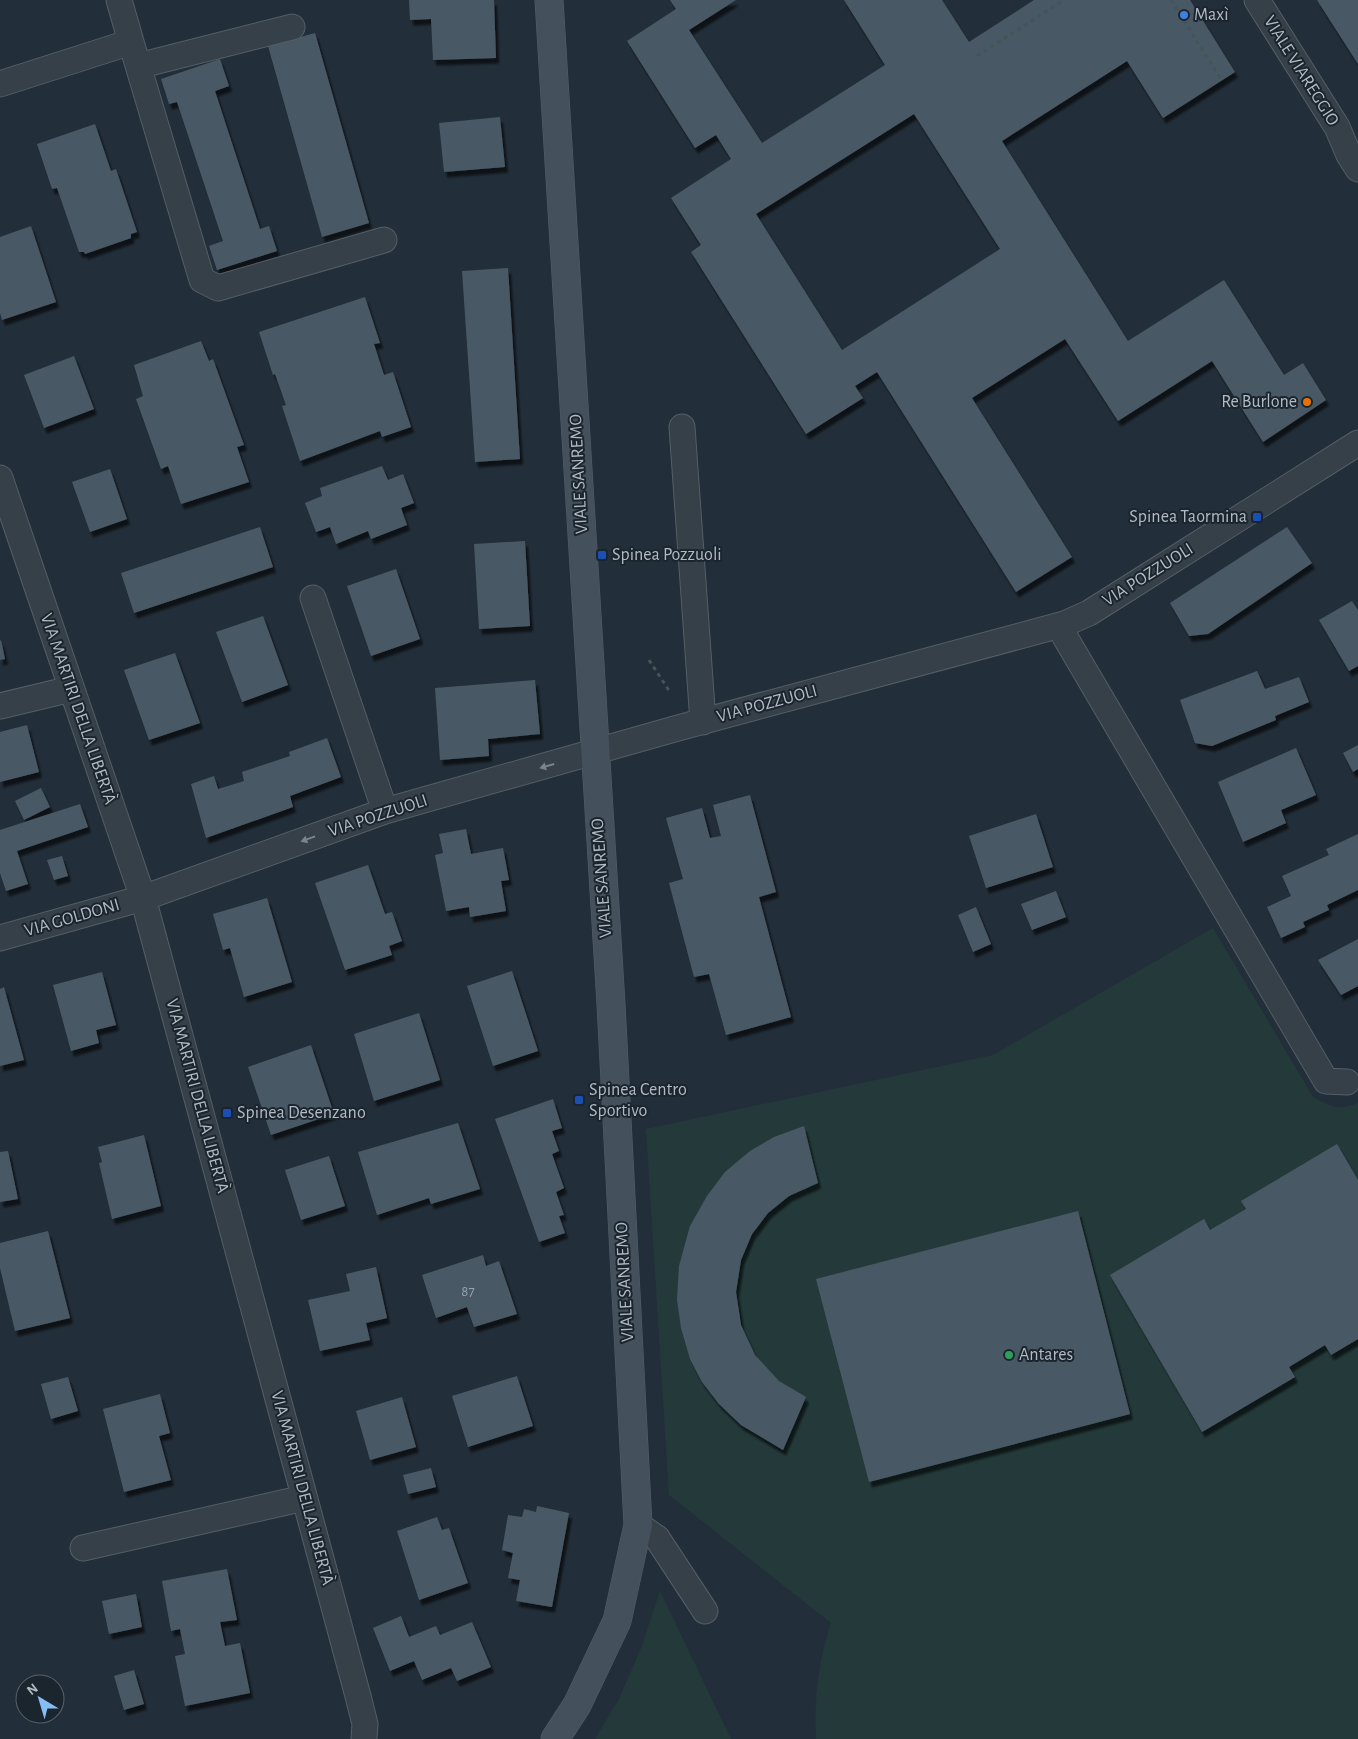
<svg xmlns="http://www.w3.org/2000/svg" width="1358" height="1739" font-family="'Alegreya Sans',sans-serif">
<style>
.green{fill:#243a3a}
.building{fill:#4a5965;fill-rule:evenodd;filter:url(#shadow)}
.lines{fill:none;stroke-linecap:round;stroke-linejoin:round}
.street-casing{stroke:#545e67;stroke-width:27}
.secondary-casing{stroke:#545e67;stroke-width:29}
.path{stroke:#425657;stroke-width:3;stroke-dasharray:4 4;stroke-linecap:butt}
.street{stroke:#364049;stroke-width:25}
.secondary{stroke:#44505c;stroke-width:28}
.oneway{fill:#7a848d}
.shop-dot{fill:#3f7fe0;stroke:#1b252e;stroke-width:2}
.food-dot{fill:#e8710a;stroke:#1b252e;stroke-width:2}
.transit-dot{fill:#1a4fb4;stroke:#1b252e;stroke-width:2}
.leisure-dot{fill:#2e9e5b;stroke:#1b252e;stroke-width:2}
.labels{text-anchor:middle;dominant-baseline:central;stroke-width:4;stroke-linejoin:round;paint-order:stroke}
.number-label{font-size:15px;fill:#97a2ad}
.poi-label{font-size:18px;fill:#b1bbc5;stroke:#1b252e;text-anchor:start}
.street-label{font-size:18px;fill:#b1bbc5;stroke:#1b252e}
</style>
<defs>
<filter id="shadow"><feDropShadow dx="3" dy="5.5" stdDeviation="1" flood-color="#0009"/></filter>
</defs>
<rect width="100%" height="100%" fill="#222e39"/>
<path class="green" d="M1213,928L1313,1097C1332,1107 1337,1111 1358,1103V1739H816C814,1699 818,1662 831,1623L669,1495L646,1129L993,1055Z
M660,1591L731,1739H595L619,1699L641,1648Z"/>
<path class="building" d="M409,0H494L496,58L433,60L431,19L410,20Z
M670,0H736L689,30L762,143L885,65L844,0H942L969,42L1034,0H1190L1235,72L1163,118L1127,61L1002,141L1128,341L1224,280L1284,375L1303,363L1326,400L1263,442L1212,361L1118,421L1065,339L972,398L1072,557L1016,592L877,372L855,386L863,398L806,434L691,252L701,245L671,198L731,159L716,135L695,148L627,41L676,9ZM914,114L1000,249L842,350L756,214Z
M1317,0H1358V64Z
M315,33L369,223L322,237L268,46Z
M220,59L229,86L215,91L260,229L269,226L277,251L217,270L209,246L223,241L177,102L169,104L161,79Z
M500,117L505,167L444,172L439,123Z
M95,124L111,171L116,169L137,232L131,234V238L85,254L84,252H79L57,188L52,189L37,144Z
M31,226L56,302L2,320L0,313V237Z
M508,268L520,459L475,462L462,271Z
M365,297L380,343L374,344L384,375L393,372L411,427L382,437L380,431L300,461L282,406L286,405L275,374L273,375L259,332Z
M201,341L209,361L213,359L244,445L237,447L249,482L181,504L168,466L161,469L136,399L143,396L134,365Z
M74,356L94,409L44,428L24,375Z
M382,466L388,480L403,474L414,503L401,508L407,525L371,539L368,531L336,544L330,527L316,532L305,503L322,496L320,488Z
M110,469L127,519L90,532L72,482Z
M260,527L273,567L134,613L121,573Z
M1287,527L1312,563L1208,634L1189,636L1170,603Z
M525,541L530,626L479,629L474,544Z
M396,569L420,639L371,656L347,586Z
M1352,601L1358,610V666L1349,671L1319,620Z
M263,616L288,685L242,702L216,632Z
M1,640L5,659L0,660V641Z
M175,653L200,723L149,740L124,670Z
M1257,671L1265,689L1299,677L1309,702L1275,716L1276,720L1212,746L1195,743L1180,700Z
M535,680L540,734L488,739L489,756L440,760L435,688Z
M27,725L39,772L0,782V732Z
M327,738L341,777L290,796L293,807L206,838L191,784L214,776L218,789L244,781L242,772L290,756L289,752Z
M1358,745V769L1353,772L1343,753Z
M1296,748L1316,795L1281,810L1286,823L1243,842L1218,782Z
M41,788L50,807L24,820L15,801Z
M750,795L776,892L759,897L791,1017L726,1035L709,974L694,977L669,883L683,879L666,818L702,808L710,838L721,836L713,805Z
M80,804L88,827L17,851L28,884L6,891L0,873V830Z
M1036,814L1053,867L986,888L969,836Z
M466,829L471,854L503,848L509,880L501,881L506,911L470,917L469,907L446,911L435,855L443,853L439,834Z
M1358,834V890L1327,905L1329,910L1303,922L1305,927L1281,938L1267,907L1291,896L1282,876L1329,855L1326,849Z
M62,856L68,876L54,880L47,860Z
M368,865L385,914L392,912L402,941L389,946L392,955L345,970L315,883Z
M1056,891L1066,917L1032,930L1021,904Z
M267,898L292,982L244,997L230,948L223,950L213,914Z
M976,907L991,944L973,952L958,915Z
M1358,939V986L1341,995L1318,960Z
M512,971L538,1051L493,1066L467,986Z
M102,972L116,1025L96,1030L99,1043L71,1051L53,985Z
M4,987L24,1060L0,1066V989Z
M419,1013L440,1080L374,1101L354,1034Z
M311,1045L334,1114L271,1135L248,1067Z
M553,1099L562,1128L552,1131L559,1151L552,1154L564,1188L556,1192L564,1215L559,1216L565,1233L539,1242L495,1119Z
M458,1123L480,1189L431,1204L429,1198L377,1215L358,1152Z
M804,1126L818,1183L789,1196L768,1213L752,1234L741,1260L736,1292L741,1325L755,1355L779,1381L806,1397L783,1450L741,1425L719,1404L702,1382L690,1359L681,1328L677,1299L679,1266L690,1226L707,1196L725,1172L750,1151L774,1137Z
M144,1135L161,1206L112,1219L99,1163L102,1162L98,1147Z
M1337,1144L1358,1180V1339L1331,1355L1325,1345L1289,1367L1295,1377L1202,1432L1110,1275L1204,1219L1210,1230L1246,1209L1241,1201Z
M8,1151L18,1199L0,1202V1152Z
M329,1156L345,1206L301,1220L285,1170Z
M1078,1211L1130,1414L869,1482L816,1279Z
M48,1231L70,1318L15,1331L0,1268V1243Z
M483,1255L486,1266L499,1261L517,1314L474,1327L467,1307L436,1318L422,1275Z
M376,1267L387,1318L366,1323L370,1340L320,1351L308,1300L350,1291L346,1274Z
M517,1376L533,1426L468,1447L452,1396Z
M68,1377L78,1411L51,1419L41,1384Z
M160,1394L170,1433L159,1436L171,1480L124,1492L103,1409Z
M402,1397L416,1447L370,1460L356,1411Z
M431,1468L436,1487L408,1494L403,1475Z
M537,1506L569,1513L552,1607L516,1601L520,1580L508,1578L513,1553L502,1550L508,1515L522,1517L524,1509L536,1512Z
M437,1517L442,1530L449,1528L468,1583L419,1600L397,1531Z
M227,1569L237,1620L220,1622L225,1646L240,1643L250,1693L185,1706L175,1656L185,1654L180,1629L171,1631L162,1581Z
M136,1594L142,1627L109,1634L102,1601Z
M401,1616L409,1637L436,1626L440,1635L472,1622L491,1667L457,1681L451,1668L422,1680L414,1661L390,1671L373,1628Z
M134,1670L144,1704L124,1710L114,1676Z"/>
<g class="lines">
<g class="street-casing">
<path id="street" d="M1257,0L1337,127L1349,155L1358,169
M131,42L202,280L218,288L384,240
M138,66L292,27
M0,84L131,42L119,0
M682,427L703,722
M0,478L143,898L358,1696L365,1724L364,1739
M313,598L385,811
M1064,624L1065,637L1326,1081L1347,1082
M0,706L71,689
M0,938L143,898L385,811L678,728L1064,624L1089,613L1358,443
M638,1525L657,1538L705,1611
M83,1548L304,1498"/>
</g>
<g class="secondary-casing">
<path id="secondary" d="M549,0L611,1004L638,1525L617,1621L577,1705L555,1739"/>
</g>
<path class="path" d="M1171,0L1222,81
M977,56L1064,0
M649,660L670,692"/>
<use href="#street" class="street"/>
<use href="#secondary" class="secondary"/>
</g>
<defs><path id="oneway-solid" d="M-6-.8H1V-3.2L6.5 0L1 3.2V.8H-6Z" transform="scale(1.25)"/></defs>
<g class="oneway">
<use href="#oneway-solid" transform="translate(547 766) rotate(164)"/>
<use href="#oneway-solid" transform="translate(308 839) rotate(160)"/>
</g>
<circle class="shop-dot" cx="1184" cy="15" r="5"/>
<circle class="food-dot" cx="1307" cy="402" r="5"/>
<g class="transit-dot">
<rect x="1252" y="512" width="10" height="10" rx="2.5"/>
<rect x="597" y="550" width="10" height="10" rx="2.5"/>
<rect x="574" y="1095" width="10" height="10" rx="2.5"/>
<rect x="222" y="1108" width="10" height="10" rx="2.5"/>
</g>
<circle class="leisure-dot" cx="1009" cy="1355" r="5"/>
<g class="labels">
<g class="number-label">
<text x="468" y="1291">87</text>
</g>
<g class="poi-label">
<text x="1194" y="15">Maxì</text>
<text x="1297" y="402" text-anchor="end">Re Burlone</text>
<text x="1247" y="517" text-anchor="end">Spinea Taormina</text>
<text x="612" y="555">Spinea Pozzuoli</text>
<text x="589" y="1090">Spinea Centro<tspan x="589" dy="21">Sportivo</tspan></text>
<text x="237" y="1113">Spinea Desenzano</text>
<text x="1019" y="1355">Antares</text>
</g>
<g class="street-label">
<text transform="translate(1301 71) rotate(58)">VIALE VIAREGGIO</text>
<text transform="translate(579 474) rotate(-93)">VIALE SANREMO</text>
<text transform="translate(1148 575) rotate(-32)">VIA POZZUOLI</text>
<text transform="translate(767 704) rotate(-15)">VIA POZZUOLI</text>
<text transform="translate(78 709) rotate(71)">VIA MARTIRI DELLA LIBERTÀ</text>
<text transform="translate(378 816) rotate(-18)">VIA POZZUOLI</text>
<text transform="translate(602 878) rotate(-94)">VIALE SANREMO</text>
<text transform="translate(72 918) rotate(-16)">VIA GOLDONI</text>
<text transform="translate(197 1096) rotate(75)">VIA MARTIRI DELLA LIBERTÀ</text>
<text transform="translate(625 1282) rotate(-93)">VIALE SANREMO</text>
<text transform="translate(302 1488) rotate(75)">VIA MARTIRI DELLA LIBERTÀ</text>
</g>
</g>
<g transform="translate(40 1699) rotate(322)"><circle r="24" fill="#1b252e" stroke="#57616a"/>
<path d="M0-4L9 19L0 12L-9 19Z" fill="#87bdf4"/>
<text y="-8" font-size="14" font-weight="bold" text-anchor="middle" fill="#b1bbc5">N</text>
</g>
</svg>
